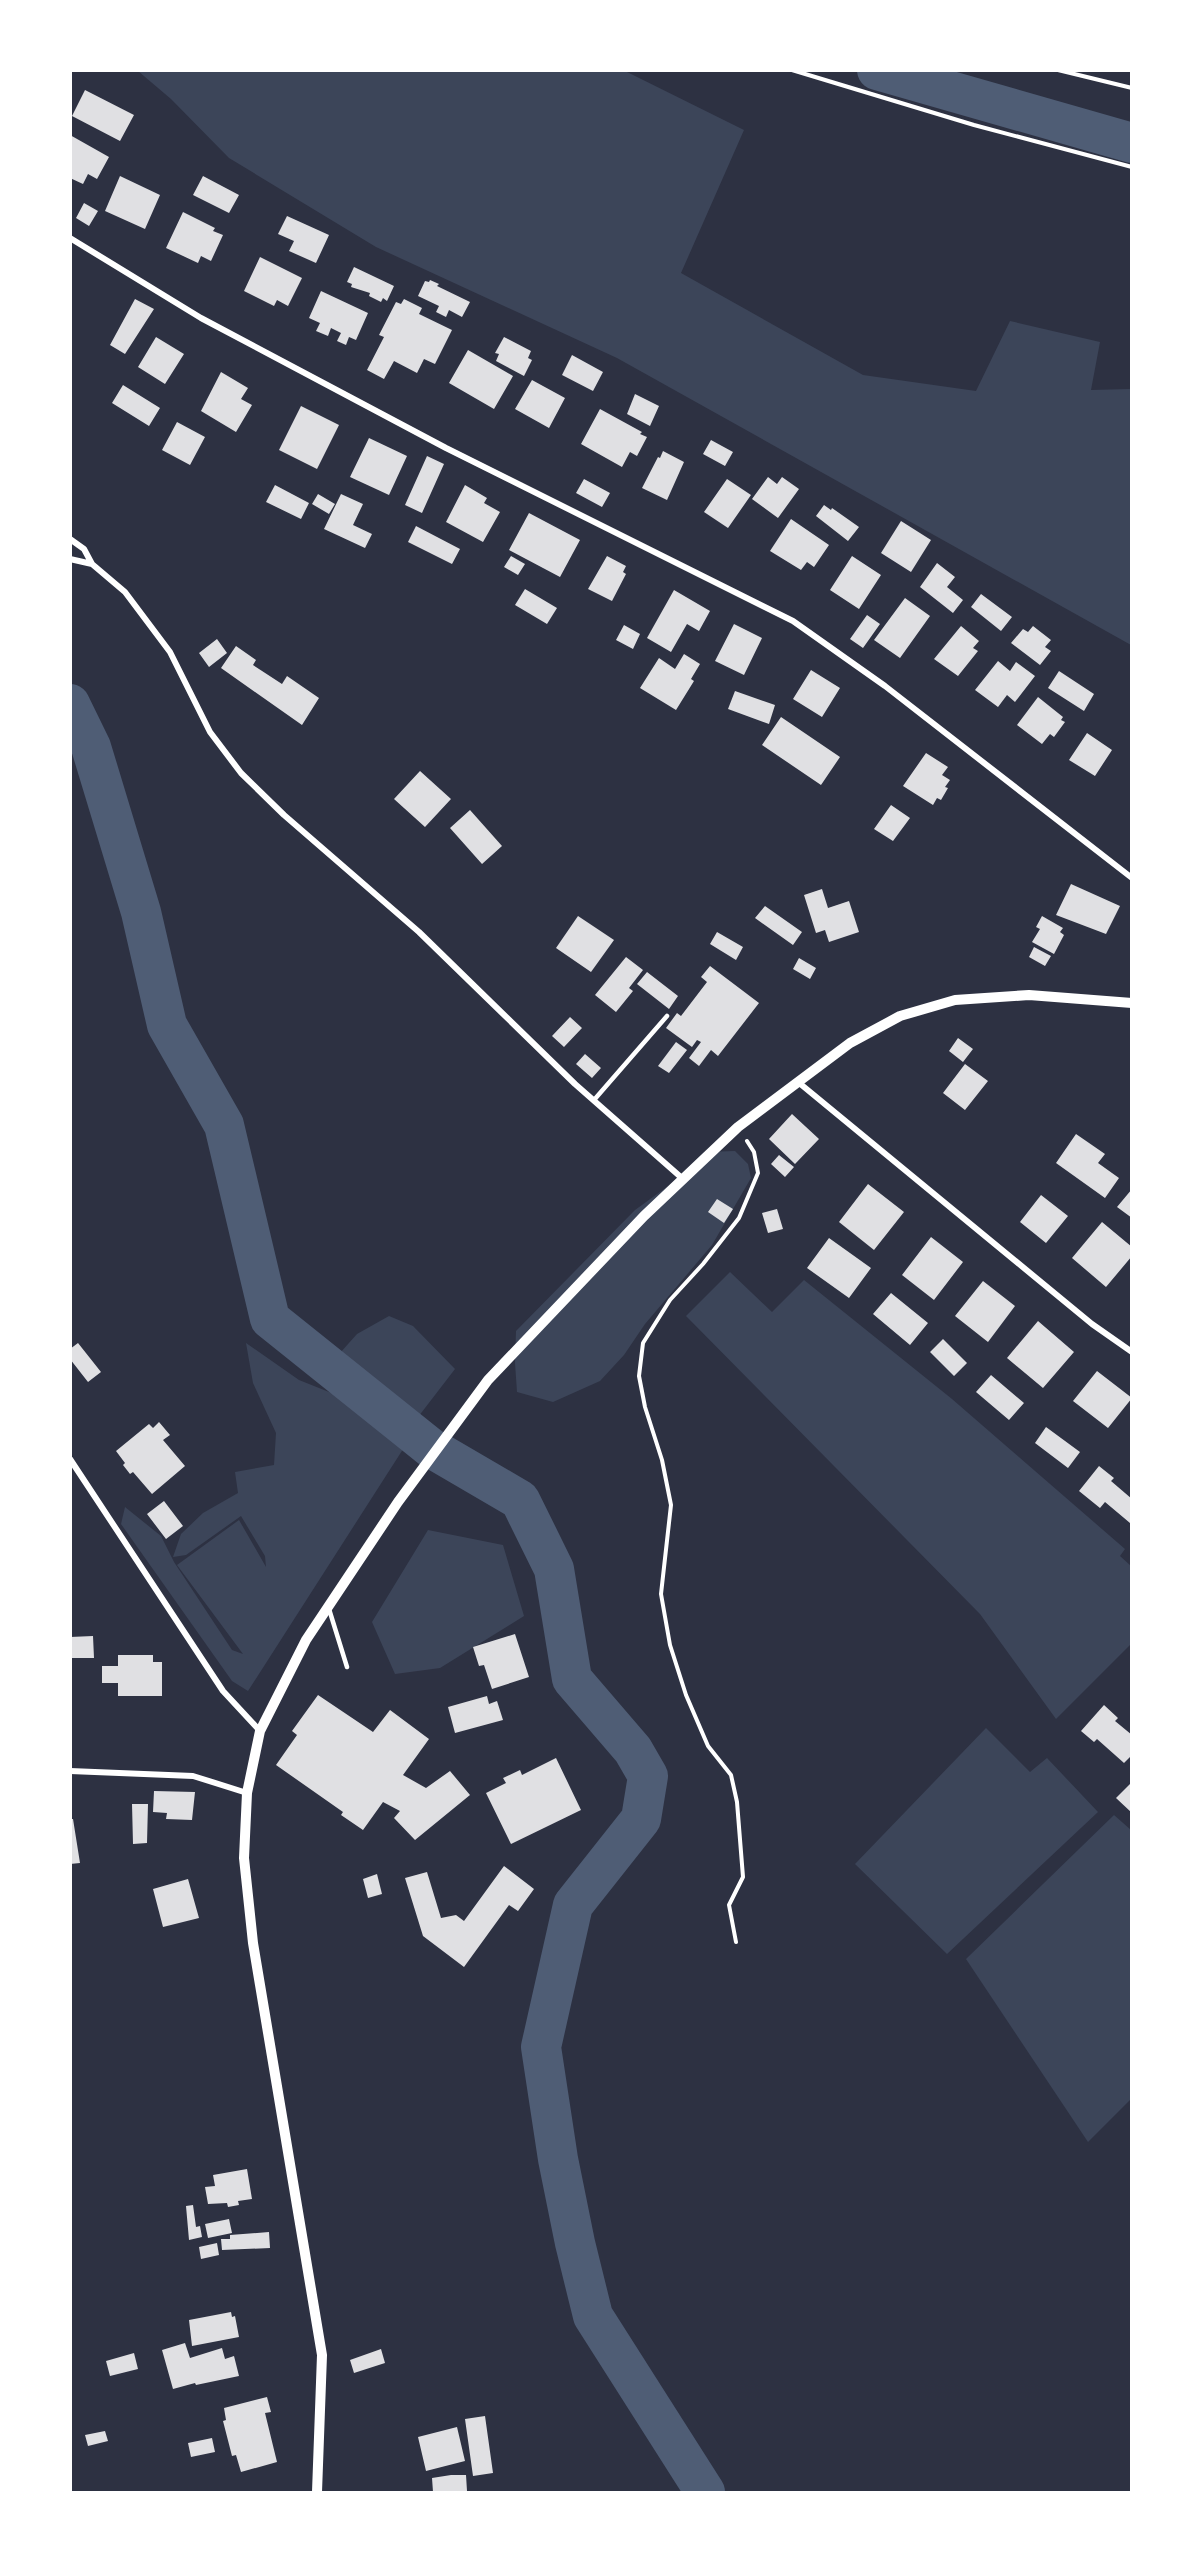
<svg xmlns="http://www.w3.org/2000/svg" width="1202" height="2563" font-family="'IBM Plex Sans',sans-serif">
<style>
.green{fill:#3c4559}
.lines{fill:none;stroke-linecap:round;stroke-linejoin:round}
.river{stroke:#4f5d75;stroke-width:40}
.building{fill:#e0e0e3}
.path{stroke:#fff;stroke-width:4}
.service{stroke:#fff;stroke-width:4.5}
.minor{stroke:#fff;stroke-width:6}
.tertiary{stroke:#fff;stroke-width:10}
</style>
<rect width="100%" height="100%" fill="#2d3142"/>
<path class="green" d="M138,71H625L744,130L681,273L863,375L976,391L1010,321L1100,342L1091,390L1131,389V645L617,358L376,247L229,158L171,99Z
M735,1151L748,1164L751,1178L712,1245L645,1324L624,1355L600,1381L553,1402L517,1392L515,1363L516,1331L635,1210L671,1184L704,1152Z
M730,1272L772,1312L804,1280L952,1399L1125,1549L1120,1556L1131,1566V1644L1056,1719L980,1614L686,1316Z
M389,1316L413,1326L455,1369L415,1421L376,1397L340,1353L357,1334Z
M246,1343L299,1380L344,1398L386,1423L407,1443L248,1691L232,1681L121,1524L125,1507L161,1536L174,1562L232,1650L243,1654L177,1565L239,1520L266,1567L265,1556L241,1516L186,1555L173,1557L181,1534L203,1513L238,1493L235,1472L274,1465L276,1433L253,1383Z
M428,1530L503,1545L524,1616L440,1668L395,1674L372,1622Z
M986,1728L1030,1772L1047,1758L1098,1812L947,1954L855,1864Z
M1114,1815L1131,1830V2099L1088,2142L966,1959Z"/>
<g class="lines">
<path class="river" d="M877,70L1132,143
M70,704L91,747L141,912L167,1025L224,1125L270,1319L431,1448L520,1500L554,1569L572,1679L633,1750L648,1776L641,1819L573,1905L541,2047L558,2159L575,2243L593,2316L705,2492"/>
</g>
<path class="building" d="M85,90L134,115L120,141L72,116Z
M70,135L109,157L97,179L88,174L83,184L70,178Z
M120,176L160,195L145,229L105,211Z
M203,176L239,195L229,213L193,195Z
M84,203L98,211L89,226L76,218Z
M183,212L215,228L213,231L223,235L211,261L201,256L198,263L166,248Z
M287,216L329,235L316,263L289,251L294,241L278,234Z
M260,257L302,278L288,306L277,300L274,306L244,291Z
M354,267L394,286L387,301L383,298L381,302L369,296L370,293L351,287L352,284L347,282Z
M430,280L439,284L437,286L470,302L462,317L449,310L446,317L436,312L439,306L418,296L425,281L429,282Z
M321,291L368,313L356,340L349,337L346,345L337,341L341,333L331,328L328,336L316,331L320,323L309,318Z
M135,299L154,309L125,354L110,345Z
M404,299L422,308L419,314L452,330L435,364L424,359L417,373L394,361L384,379L367,370L384,337L379,335L396,302L401,304Z
M156,337L184,354L165,384L138,367Z
M504,337L531,351L528,358L532,360L524,376L496,361L499,354L495,353Z
M468,350L513,376L494,409L449,383Z
M572,355L603,372L593,391L562,375Z
M221,372L248,388L241,399L252,405L236,432L201,411Z
M532,380L565,398L549,428L515,409Z
M123,385L160,408L149,426L112,403Z
M635,394L659,406L650,426L627,414Z
M301,406L339,425L317,469L279,450Z
M600,409L642,432L640,434L647,437L637,456L630,452L622,467L581,444Z
M177,422L205,437L190,465L162,450Z
M369,438L407,456L389,495L350,477Z
M711,440L733,452L725,466L703,454Z
M663,451L684,462L667,500L642,488L658,457L660,458Z
M427,456L444,464L422,513L405,505Z
M768,477L777,484L782,477L799,489L778,518L752,499Z
M584,479L610,493L602,507L576,493Z
M727,479L751,495L728,528L704,512Z
M275,485L309,503L301,519L266,502Z
M465,485L487,498L484,503L500,512L483,542L446,522Z
M318,494L335,504L329,514L312,504Z
M341,494L363,504L353,525L372,534L365,548L324,529Z
M824,505L831,510L832,508L859,527L848,541L816,516Z
M529,513L580,540L560,577L509,550Z
M791,519L829,545L814,567L807,562L801,570L770,551Z
M901,521L931,540L911,572L881,553Z
M416,526L460,549L452,564L408,542Z
M511,556L525,564L518,575L504,567Z
M607,556L626,566L623,572L626,574L612,601L588,589Z
M852,556L881,575L859,609L830,590Z
M937,563L955,577L947,587L963,600L953,613L920,587Z
M525,589L557,608L547,624L515,605Z
M674,590L710,611L699,631L687,624L671,652L647,638Z
M981,594L1012,617L1001,631L971,607Z
M905,598L930,616L900,658L874,640Z
M867,615L880,624L863,648L850,639Z
M734,624L762,638L744,675L715,661Z
M624,625L640,634L633,649L616,640Z
M961,626L979,641L973,648L978,651L958,676L934,659Z
M1033,626L1051,640L1045,647L1051,651L1040,665L1011,643L1023,629L1028,632Z
M217,639L227,653L209,667L199,653Z
M236,646L256,660L253,665L282,684L287,676L319,698L302,725L221,668Z
M684,654L700,664L691,679L694,681L676,710L640,688L659,658L675,669Z
M998,661L1010,671L1016,662L1035,676L1015,702L1007,695L998,707L975,690Z
M811,670L840,688L822,717L793,699Z
M1059,671L1094,694L1084,711L1048,688Z
M735,691L775,705L769,724L728,709Z
M1038,697L1063,717L1061,720L1065,722L1054,737L1050,734L1042,744L1017,725Z
M781,717L840,757L821,785L762,745Z
M1087,733L1112,750L1095,776L1069,760Z
M926,753L948,767L942,775L950,780L945,787L948,788L941,800L937,798L933,805L903,786Z
M420,771L451,799L425,827L394,799Z
M891,805L910,818L893,841L874,829Z
M470,810L502,846L482,864L450,828Z
M1071,884L1120,906L1106,934L1056,915Z
M822,889L828,908L849,901L859,932L829,942L825,930L816,933L804,895Z
M765,906L802,932L793,945L755,918Z
M578,916L614,940L591,972L556,948Z
M1042,916L1063,928L1060,932L1064,935L1054,954L1032,942L1040,929L1036,927Z
M717,932L743,947L736,960L710,944Z
M1034,947L1051,956L1045,966L1029,957Z
M626,957L643,970L629,988L633,991L616,1012L595,995Z
M799,958L816,968L810,979L793,969Z
M710,966L759,1003L718,1056L711,1050L699,1066L689,1058L701,1042L697,1040L692,1047L666,1028L677,1013L681,1016L707,982L701,977Z
M647,972L678,996L669,1009L637,984Z
M570,1017L582,1028L564,1047L552,1036Z
M958,1038L973,1049L963,1062L949,1051Z
M676,1042L687,1050L669,1073L658,1066Z
M585,1054L601,1068L592,1078L576,1064Z
M965,1064L988,1081L965,1110L943,1093Z
M792,1114L819,1139L795,1164L769,1139Z
M1076,1134L1105,1154L1098,1163L1119,1178L1105,1198L1056,1163Z
M779,1155L794,1167L785,1177L771,1164Z
M868,1184L904,1212L874,1250L839,1222Z
M1132,1189V1218L1117,1207Z
M1041,1195L1068,1216L1046,1243L1020,1222Z
M717,1199L733,1209L724,1223L708,1212Z
M777,1209L783,1229L768,1233L762,1213Z
M1102,1222L1132,1247V1256L1106,1287L1072,1258Z
M931,1237L963,1262L934,1300L902,1275Z
M829,1238L871,1268L849,1298L807,1268Z
M983,1281L1015,1306L988,1342L955,1316Z
M891,1293L928,1323L910,1345L873,1314Z
M1038,1321L1074,1352L1043,1388L1007,1358Z
M943,1339L967,1363L954,1376L930,1352Z
M78,1343L101,1372L88,1382L70,1359V1349Z
M1097,1371L1132,1398L1108,1428L1073,1401Z
M991,1375L1024,1403L1009,1420L976,1392Z
M159,1422L170,1435L163,1440L185,1466L152,1494L133,1472L130,1474L123,1465L125,1463L116,1451L149,1424L153,1428Z
M1046,1427L1080,1452L1068,1468L1035,1443Z
M1099,1466L1114,1478L1111,1481L1132,1499L1130,1523L1105,1502L1100,1508L1079,1491Z
M164,1501L183,1526L166,1539L147,1514Z
M515,1634L529,1677L492,1689L484,1665L479,1666L473,1647Z
M93,1636L94,1658H70V1637Z
M118,1655H153V1662H162V1696H118V1683H102V1666H118Z
M318,1695L373,1732L390,1710L429,1739L403,1775L426,1788L450,1771L470,1795L415,1840L394,1818L400,1811L383,1802L363,1830L341,1815L343,1812L276,1765L297,1735L292,1731Z
M487,1696L489,1704L497,1701L503,1720L455,1733L448,1707Z
M1104,1705L1118,1718L1115,1721L1132,1735V1755L1124,1763L1097,1739L1094,1742L1081,1731Z
M556,1758L581,1810L511,1844L486,1793L506,1783L503,1778L520,1770L522,1775Z
M1132,1782V1813L1116,1798Z
M154,1791L195,1792L192,1820L166,1819L167,1813L153,1812Z
M132,1804H148L147,1843L133,1844Z
M70,1819H73L80,1863L70,1864Z
M504,1866L534,1889L518,1911L509,1905L464,1967L423,1936L405,1878L427,1872L441,1918L456,1915L464,1921Z
M377,1874L382,1894L368,1898L363,1879Z
M188,1879L199,1918L163,1927L153,1889Z
M247,2169L252,2199L238,2201L239,2205L228,2207L227,2203L208,2204L205,2187L215,2186L213,2175Z
M193,2205L196,2227L200,2226L202,2237L189,2240L186,2206Z
M229,2219L232,2233L208,2238L205,2224Z
M269,2232L270,2248L222,2250L221,2239H230V2235Z
M217,2243L219,2255L201,2259L199,2247Z
M231,2312L232,2317L235,2316L239,2337L192,2346L189,2320Z
M185,2343L190,2358L222,2348L225,2359L234,2356L239,2376L196,2385L195,2383L173,2389L162,2350Z
M381,2349L385,2363L354,2373L350,2360Z
M134,2353L138,2369L110,2376L106,2361Z
M267,2397L271,2412L265,2413L277,2462L241,2472L236,2455L232,2456L223,2421L226,2420L224,2408Z
M485,2416L493,2473L473,2476L465,2419Z
M457,2427L465,2461L426,2471L418,2437Z
M105,2431L108,2441L88,2446L85,2435Z
M212,2438L215,2452L191,2457L188,2443Z
M451,2475H466L467,2491L433,2492L432,2478Z"/>
<g class="lines">
<path class="path" d="M792,70L974,125L1132,167
M1058,70L1132,88
M736,1942L729,1905L743,1877L737,1802L731,1775L708,1746L686,1695L670,1645L661,1594L671,1505L662,1460L645,1407L639,1376L643,1343L670,1300L703,1264L739,1218L758,1173L754,1152L747,1141"/>
<path class="service" d="M594,1100L667,1016
M329,1609L347,1667"/>
<path class="minor" d="M70,238L201,318L446,448L793,621L885,686L1132,878
M70,539L84,549L92,564
M70,559L92,564L125,592L170,652L210,732L241,773L284,815L419,932L575,1084L683,1179
M798,1082L1092,1324L1132,1352
M70,1459L223,1691L260,1731
M70,1771L193,1776L247,1793"/>
<path class="tertiary" d="M317,2492L322,2355L253,1943L244,1858L247,1793L260,1731L306,1640L398,1502L488,1380L644,1216L738,1127L850,1043L900,1016L955,1000L1029,995L1132,1003"/>
</g>
<rect width="1202" height="2563" fill="none" stroke="#ffffff" stroke-width="144"/>
</svg>
